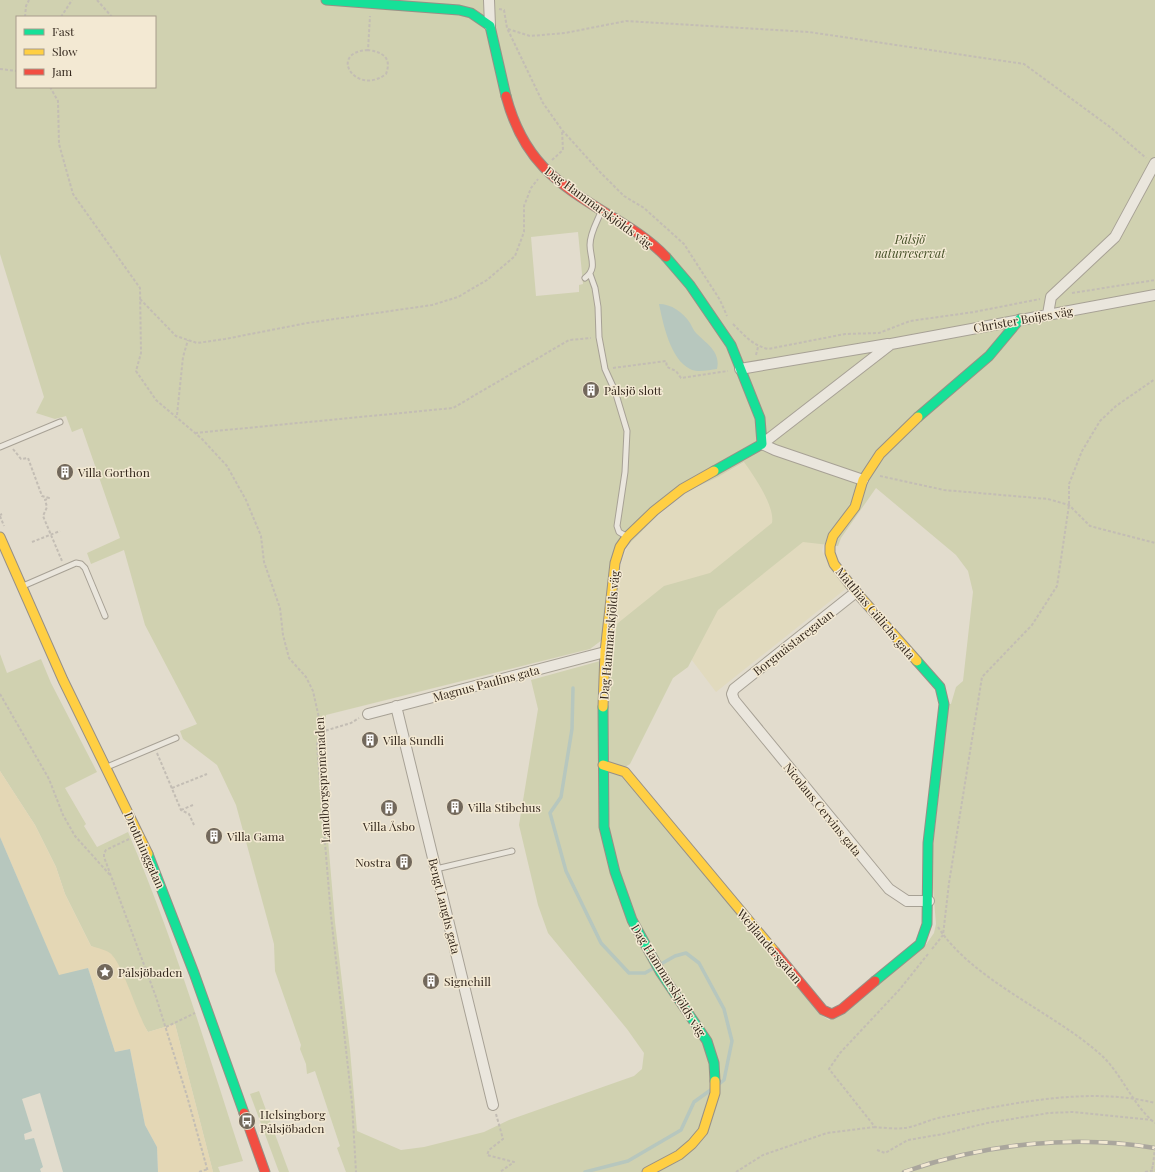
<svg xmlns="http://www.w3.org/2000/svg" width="1155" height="1172" font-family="'Playfair Display',serif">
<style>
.farmland{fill:#e1dabe}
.green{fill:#d0d1b0;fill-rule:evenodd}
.sand{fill:#e4d7b5}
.water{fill:#b7c7be}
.pier{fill:#e2dccd}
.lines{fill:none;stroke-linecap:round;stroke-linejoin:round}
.stream{stroke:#b7c7be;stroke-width:3.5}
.lane-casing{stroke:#a7a195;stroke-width:7}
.street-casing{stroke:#a7a195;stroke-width:12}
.fast-casing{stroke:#979086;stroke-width:11}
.slow-casing{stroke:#979086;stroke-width:11}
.jam-casing{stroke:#979086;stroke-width:11}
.path{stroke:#c3bdb4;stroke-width:2;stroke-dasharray:3 2;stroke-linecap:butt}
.lane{stroke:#eae6dd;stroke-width:5}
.street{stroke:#eae6dd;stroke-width:10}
.fast{stroke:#16e098;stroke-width:9}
.slow{stroke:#ffcf43;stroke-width:9}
.jam{stroke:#f24e42;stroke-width:9}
.rail-casing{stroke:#aaa69d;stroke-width:4.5}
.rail{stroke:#f3e9d3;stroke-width:3;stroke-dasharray:9;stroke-linecap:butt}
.path-bridge{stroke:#c3bdb4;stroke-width:2;stroke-dasharray:3 2;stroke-linecap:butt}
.labels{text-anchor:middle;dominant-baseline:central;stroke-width:3;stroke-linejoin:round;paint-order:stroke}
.street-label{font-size:12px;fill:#35291e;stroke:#f3e9d3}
.park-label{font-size:12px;font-style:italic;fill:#455027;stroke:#f3e9d3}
.poi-label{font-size:12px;fill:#35291e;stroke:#f3e9d3;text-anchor:start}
</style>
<rect width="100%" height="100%" fill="#e2dccd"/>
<path class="farmland" d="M759,453L825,538L822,551L828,562L848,587L716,692L691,659L610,658L620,567L629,543L660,514L687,492L737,467Z"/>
<path class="green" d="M0,0H1155V1172H346L337,1148L340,1146L315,1071L307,1074L306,1064L300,1049L301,1045L275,971L274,944L236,805L217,765L183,739L180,731L197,724L145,625L124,550L91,564L87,553L120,538L82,428L72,432L66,416L55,419L36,413L44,397L0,254ZM17,17H155V87H17ZM578,232L583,284L579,285V292L536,296L531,237ZM744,462C754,476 775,506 772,523L710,573L664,586L618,623L600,661L531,680L538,709L519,825L538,905L548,933L627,1029L644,1053L642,1069L634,1076L509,1120L484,1132L424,1147L401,1150L357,1131L350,1050L335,922L320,745L326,715L590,649L602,640L621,552L677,496L718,477ZM876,488L956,555L968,571L973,592L963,681L956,687L951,704H949L931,864L936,924L934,933L925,946L829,1020L821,1015L625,767L630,764L673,678L688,667L718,610L803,542L838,546L841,538Z
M0,654L7,673L41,659L51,683L97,772L65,788L86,824L84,826L97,847L128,832C174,939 207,1050 243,1161L218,1167L220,1172H213L175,1024L148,1032L140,1019L111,954L91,946L65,894L56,867L35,825L0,771Z
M259,1091L289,1172H279L250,1094Z"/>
<path class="sand" d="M0,771L35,825L56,867L65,894L91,946C97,948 107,950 111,954C123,965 137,1014 148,1032L175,1024L213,1172H158L157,1147L145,1125L130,1049L115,1052L88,968L59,976L0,837Z"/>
<path class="water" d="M659,304C671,304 683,312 690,323C692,326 693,330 696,333C707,344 721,352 717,369C709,370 697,373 690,369C670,359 663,323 659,304Z
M0,837L59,975L88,968L115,1052L130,1049L145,1125L157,1147L158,1172H0Z"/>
<path class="pier" d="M40,1093L63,1172H41L40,1169L43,1167L34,1138L25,1140L24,1134L32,1131L22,1099Z"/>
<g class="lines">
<path class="stream" d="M573,688L572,729L561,797L550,813L566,871L601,943L629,973H645L675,956L686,953L699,963L724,1009L732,1041L724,1080L719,1084
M585,1172L628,1161L681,1130L694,1102L712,1089"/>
<g class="lane-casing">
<path id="lane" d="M590,274L595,288L598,307L599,337L605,369L615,391L627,431L625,472L617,526L619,532L626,536
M585,278C598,268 590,258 590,245C590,233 597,222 601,212
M0,447L60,422
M23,586L76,563L81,564L85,568L105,616
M107,767L176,738
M436,869L512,851"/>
</g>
<g class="street-casing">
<path id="street" d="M489,0L490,26
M1048,314L1051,297L1115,237L1155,163
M740,369L888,344
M863,480L775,450L762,444L891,344L1155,295
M856,592L734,689L732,694L734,700L889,889L907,901H929
M396,706L493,1105
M368,714L605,652"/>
</g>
<g class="fast-casing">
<path id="fast" d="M326,0L459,10L471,13L490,26L506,96
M666,257L690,285L731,345L760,418L762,444L714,471
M918,417L989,356L1020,319
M603,707L604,827L615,872L632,920L661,973L707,1041L714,1063L715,1081
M148,854L194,973L244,1113
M875,981L920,944L927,924L928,843L944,704L940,687L917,661"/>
</g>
<g class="slow-casing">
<path id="slow" d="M0,537L63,680L148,854
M917,661L856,592L834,564L830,553V546L833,536L855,507L863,480L880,454L918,417
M603,707L605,652L615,563L620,547L627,537L654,511L682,489L714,471
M603,765L625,772L775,952
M647,1172L679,1155L692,1144L703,1131L715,1093V1081"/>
</g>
<g class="jam-casing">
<path id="jam" d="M506,96C523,160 555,182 609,215C629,227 649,239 666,257
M775,952L823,1010L832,1014L842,1009L875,981
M244,1113L265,1172"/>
</g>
<path class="path" d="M97,0L112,17
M499,9L504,10L507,28L543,103L562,130L600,172L624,196L644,208L684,244L720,300L727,316
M25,17L26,6L29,0
M61,17L72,0
M508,29L530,36L565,33L626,21L809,32L1024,64L1110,127L1146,158
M368,50C327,52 356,97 386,74C392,58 383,52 368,50L370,16
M0,69L17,71
M50,87L58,101L59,144L73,194L140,288L141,353L136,371L156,400L202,439L227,466L246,500L261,536L264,562L280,608L283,635L289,658L306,677L313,691L321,727L317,745L331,916L352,1103L356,1172
M552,160L563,150L562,130
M1072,293L1155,280
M140,299L176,336L197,343L225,339L307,323L432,305L458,297L487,280L515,256L524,232V206L531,188L538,179
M733,324C744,335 752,345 768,349L845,334L879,333L910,321L974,312L1040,299
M756,355L758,347
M613,368L666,361L667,367L676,371L681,378L728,371
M177,415L183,357L188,340
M195,433L453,408L569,340L591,338
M13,449L21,459L28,458L42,496L49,498L45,500L47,507L43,516L62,561
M880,476L944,490L1048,499L1069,505L1090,526L1155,543
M0,515L2,514
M0,516L4,526
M32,542L60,531
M0,694L49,779L63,815L75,836L111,876
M321,732L351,723L359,718
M157,753L181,810L189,814L194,825
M172,788L207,774
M181,810L193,805
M129,839L106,850L104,853V857L156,997L187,1096L208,1172
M938,927C972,980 1053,1012 1100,1054C1121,1072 1133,1106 1155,1123
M932,949L943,935L949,883L982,677L1032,625L1057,586L1069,505V484L1082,451L1100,421L1116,406L1155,379
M928,954L900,989L840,1053L829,1069L875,1127C884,1128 896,1129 905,1128C918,1126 930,1119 943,1117C1010,1104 1088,1086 1155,1103
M166,1027L195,1013
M496,1114L503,1139L489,1150L487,1155L514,1162L500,1172
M877,1150L885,1153L908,1140L943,1134L987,1123L1049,1113L1073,1112L1152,1120
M1152,1169L1153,1165
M199,1172L208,1169
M736,1172L763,1155L827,1133L875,1127
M1145,1172L1155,1170"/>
<use href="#lane" class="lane"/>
<use href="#street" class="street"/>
<use href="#fast" class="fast"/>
<use href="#slow" class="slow"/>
<use href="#jam" class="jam"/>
<g class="rail-casing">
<path id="rail" d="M904,1172C983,1144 1073,1134 1155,1148"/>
</g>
<use href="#rail" class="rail"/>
<path class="path-bridge" d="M1153,1165L1155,1148"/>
</g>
<defs>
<g id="building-disc" transform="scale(0.9)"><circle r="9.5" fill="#72685b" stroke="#f3e9d3"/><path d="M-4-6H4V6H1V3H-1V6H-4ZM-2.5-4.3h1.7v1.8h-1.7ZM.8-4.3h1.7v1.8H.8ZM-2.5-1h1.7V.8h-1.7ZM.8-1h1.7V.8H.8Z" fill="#fff"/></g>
<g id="sight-disc" transform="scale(0.9)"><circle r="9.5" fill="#72685b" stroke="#f3e9d3"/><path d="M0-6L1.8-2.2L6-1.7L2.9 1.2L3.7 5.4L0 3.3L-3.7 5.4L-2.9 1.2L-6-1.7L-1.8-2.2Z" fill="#fff"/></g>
<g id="bus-disc" transform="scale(0.9)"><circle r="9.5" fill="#72685b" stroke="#f3e9d3"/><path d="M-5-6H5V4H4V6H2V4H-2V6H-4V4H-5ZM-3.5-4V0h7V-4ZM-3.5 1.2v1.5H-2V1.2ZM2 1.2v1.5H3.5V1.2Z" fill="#fff"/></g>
</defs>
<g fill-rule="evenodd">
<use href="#building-disc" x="591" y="390"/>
<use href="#building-disc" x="65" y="472"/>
<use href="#building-disc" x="370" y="740"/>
<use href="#building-disc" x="455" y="807"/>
<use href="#building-disc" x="389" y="808"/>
<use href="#building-disc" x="214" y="836"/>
<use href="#building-disc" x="404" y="862"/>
<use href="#sight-disc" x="105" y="972"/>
<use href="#building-disc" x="431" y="981"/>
<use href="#bus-disc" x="247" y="1121"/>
</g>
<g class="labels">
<g class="street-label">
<text transform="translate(599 207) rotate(36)">Dag Hammarskjölds väg</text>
<text transform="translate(1023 319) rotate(-10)">Christer Boijes väg</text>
<text transform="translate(876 613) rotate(50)">Matthias Gülichs gata</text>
<text transform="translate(609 635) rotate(-85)">Dag Hammarskjölds väg</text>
<text transform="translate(793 642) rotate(-38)">Borgmästaregatan</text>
<text transform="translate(486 683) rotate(-15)">Magnus Paulins gata</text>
<text transform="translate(322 780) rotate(-93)">Landborgspromenaden</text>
<text transform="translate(823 809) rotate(51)">Nicolaus Cervins gata</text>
<text transform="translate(145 850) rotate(66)">Drottninggatan</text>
<text transform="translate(445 906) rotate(76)">Bengt Langhs gata</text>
<text transform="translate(770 946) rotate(50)">Weijlandersgatan</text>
<text transform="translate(669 980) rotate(58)">Dag Hammarskjölds väg</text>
</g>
<g class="park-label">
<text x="910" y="239">Pålsjö<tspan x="910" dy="14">naturreservat</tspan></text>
</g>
<g class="poi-label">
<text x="604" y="390">Pålsjö slott</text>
<text x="78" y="472">Villa Gorthon</text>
<text x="383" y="740">Villa Sundli</text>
<text x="468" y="807">Villa Stibehus</text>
<text x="389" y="826" text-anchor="middle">Villa Åsbo</text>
<text x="227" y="836">Villa Gama</text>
<text x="391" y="862" text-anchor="end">Nostra</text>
<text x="118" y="972">Pålsjöbaden</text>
<text x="444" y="981">Signehill</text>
<text x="260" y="1114">Helsingborg<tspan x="260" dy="14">Pålsjöbaden</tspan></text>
</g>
</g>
<rect x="16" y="16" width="140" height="72" fill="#f3e9d3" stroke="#a79c8b"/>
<rect x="24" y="29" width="20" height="6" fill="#16e098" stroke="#a79c8b"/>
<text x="52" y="36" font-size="12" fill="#35291e">Fast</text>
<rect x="24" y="49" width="20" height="6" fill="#ffcf43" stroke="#a79c8b"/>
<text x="52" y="56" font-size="12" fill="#35291e">Slow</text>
<rect x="24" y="69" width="20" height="6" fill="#f24e42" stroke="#a79c8b"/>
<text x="52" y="76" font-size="12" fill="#35291e">Jam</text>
</svg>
